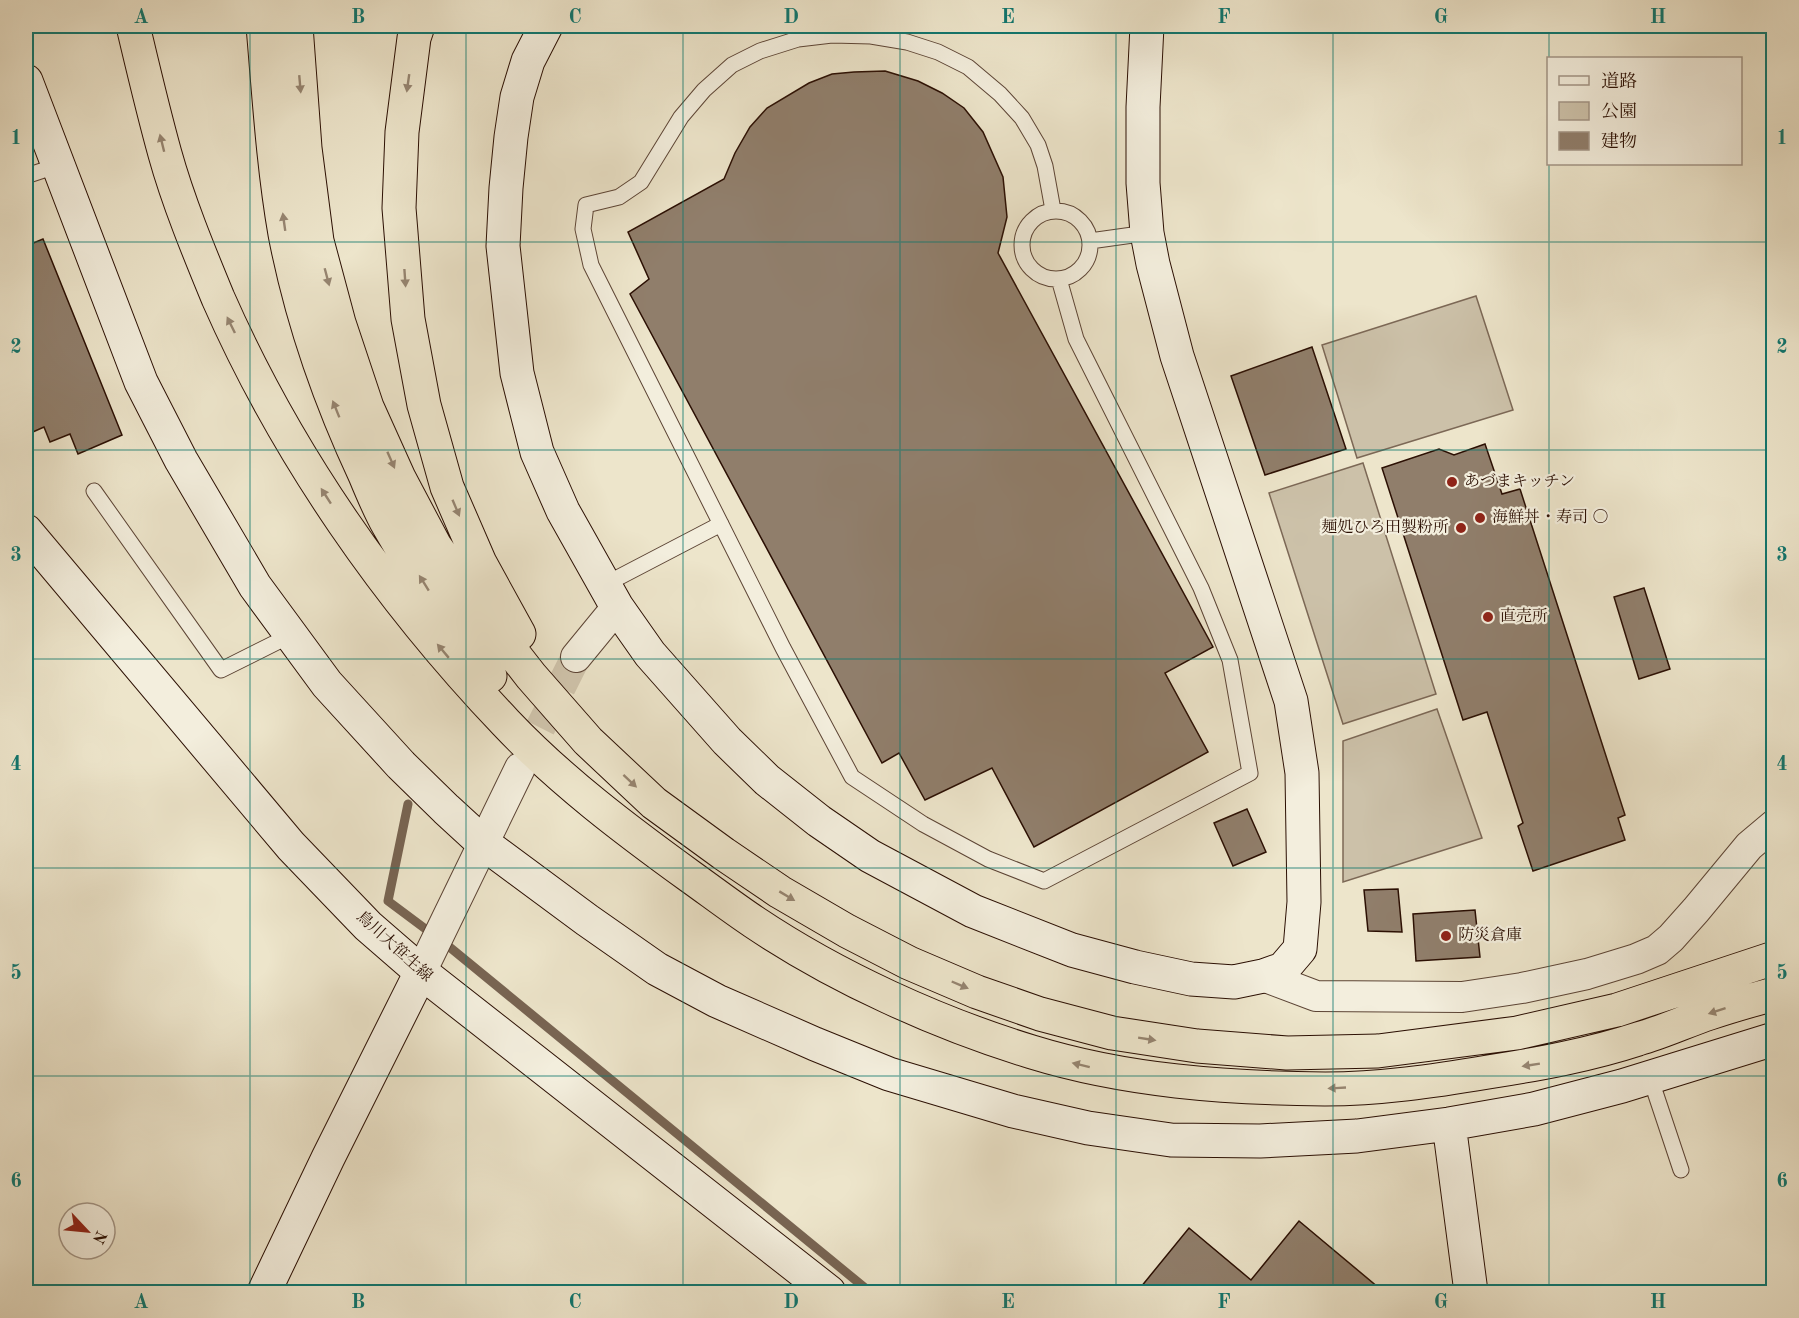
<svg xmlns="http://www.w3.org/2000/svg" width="1799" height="1318" font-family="'Old Standard TT','Noto Serif JP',serif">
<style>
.green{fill:#ccc1a9;stroke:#7c6856;stroke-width:1.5}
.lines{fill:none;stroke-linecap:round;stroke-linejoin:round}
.stream{stroke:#786452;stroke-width:9}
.building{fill:#907e6b;stroke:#2b0f03;stroke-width:1.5}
.street-tunnel{stroke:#d0c5ad;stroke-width:30;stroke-dasharray:30 15;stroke-linecap:butt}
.lane-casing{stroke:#5c4435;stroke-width:17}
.street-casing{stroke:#5c4435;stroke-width:32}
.secondary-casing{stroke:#2b0f03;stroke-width:35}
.highway-casing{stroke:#2b0f03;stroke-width:35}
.lane{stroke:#f3eedd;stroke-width:15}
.street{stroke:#f3eedd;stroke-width:30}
.secondary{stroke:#f3eedd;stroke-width:33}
.highway{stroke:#ede5cb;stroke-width:33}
.oneway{fill:#968571}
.grid{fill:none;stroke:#0f766e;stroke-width:1.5;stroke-opacity:0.55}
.poi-dot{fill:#8f2418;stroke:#f3eedd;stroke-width:2}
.labels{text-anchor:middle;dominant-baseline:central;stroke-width:4.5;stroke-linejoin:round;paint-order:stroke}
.poi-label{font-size:16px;fill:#2b0f03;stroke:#f3eedd;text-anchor:start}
.street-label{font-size:16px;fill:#2b0f03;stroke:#f3eedd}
.neatline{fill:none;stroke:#0f766e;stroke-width:2}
.grid-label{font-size:20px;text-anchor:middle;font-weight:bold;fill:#0f766e}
</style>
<rect width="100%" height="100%" fill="#ede5cb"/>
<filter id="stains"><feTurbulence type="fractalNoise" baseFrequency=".00333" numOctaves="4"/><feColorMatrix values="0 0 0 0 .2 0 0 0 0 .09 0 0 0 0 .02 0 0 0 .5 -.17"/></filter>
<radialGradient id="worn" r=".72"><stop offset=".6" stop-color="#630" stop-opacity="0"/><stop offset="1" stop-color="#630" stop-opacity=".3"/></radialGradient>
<path class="green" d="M1476,296L1513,410L1357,458L1322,345Z
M1363,463L1436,694L1343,724L1269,493Z
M1437,709L1482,838L1343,882V741Z"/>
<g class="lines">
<path class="stream" d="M408,804L388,901L447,945L870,1292"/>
</g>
<path class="building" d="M885,71L918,81L942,93L964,108L983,132L1003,177L1007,217L998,253L1213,647L1165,673L1208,752L1034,847L992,768L925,800L899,753L882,763L630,294L649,279L628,232L724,179L735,153L750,127L767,108L809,83L832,74L854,72Z
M43,239L122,435L78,454L70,434L50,442L44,427L26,435V246Z
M1312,347L1346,449L1265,475L1231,376Z
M1485,444L1502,494L1520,489L1625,815L1618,818L1625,840L1533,871L1518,826L1523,823L1487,712L1463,720L1382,468L1439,449L1454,455Z
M1644,588L1670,669L1639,679L1614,597Z
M1247,809L1266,852L1233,866L1214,823Z
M1398,889L1402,932L1368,931L1364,890Z
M1475,910L1480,957L1416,961L1413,914Z
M1299,1221L1385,1293H1136L1189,1228L1251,1280Z"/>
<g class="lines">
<path class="street-tunnel" d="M520,768L576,657"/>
<g class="lane-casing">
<path id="lane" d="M26,176L47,169
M1053,210L1045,166L1038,145L1022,118L1000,94L968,67L938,52L907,42L871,36L832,35L798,39L760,51L732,65L704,90L681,117L641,182L619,197L586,205L583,229L591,265L783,648L852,777L923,824L988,859L1044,881L1250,773L1230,660L1201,588L1076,339L1059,279
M1022 245a34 34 0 1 1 68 0a34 34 0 1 1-68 0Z
M1090,241L1147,233
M94,491L221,670L291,635
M604,585L721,524
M1650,1077L1681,1170"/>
</g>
<g class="street-casing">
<path id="street" d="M576,657L617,607
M421,972L520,768
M1263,976L1316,996L1462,997L1522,988L1587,974L1636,959L1657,950L1671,938L1696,910L1749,846L1774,825"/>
</g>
<g class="secondary-casing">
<path id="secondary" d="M546,26L528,61L517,97L511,137L506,188L503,246L517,373L537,452L563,511L617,607L650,654L727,741L767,780L819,821L870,856L973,911L1072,950L1135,967L1191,979L1234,982L1263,976L1283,969L1300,949L1304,902L1302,773L1291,701L1177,356L1153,264L1147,233L1143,183V107L1147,26
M26,81L141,382L181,460L255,586L327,684L401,765L446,809L483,843L587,920L657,969L717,1001L815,1044L889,1074L1013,1111L1088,1128L1171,1140L1260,1141L1357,1136L1449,1124L1534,1109L1622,1086L1774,1039
M26,531L291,846L368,926L421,972L829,1292
M1449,1124L1471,1292
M264,1292L328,1158L421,972"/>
</g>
<g class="highway-casing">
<path id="highway" d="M133,26C143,68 153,111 165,154C178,201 199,252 218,298C287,455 388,599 506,723C561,781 626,830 691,877C712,892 733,908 754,922C836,977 937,1023 1032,1052C1126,1081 1226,1088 1325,1089C1380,1089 1434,1081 1488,1072C1539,1064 1589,1055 1638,1039C1663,1032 1686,1021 1710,1013C1731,1006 1752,1000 1774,994
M263,26C269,95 273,165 285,234C301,317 329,398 365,475C372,492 379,509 388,525C418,578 454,627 490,676
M296,26L305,148L317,241L339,323L367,407L399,478L435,546L481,612L531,676L588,741L654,803L724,854L780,892L847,931L909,963L977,992L1040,1014L1112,1033L1197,1046L1287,1053L1378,1051L1517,1033L1617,1010L1774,958
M418,26L414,38L402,132L399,208L408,319L424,405L447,487L480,563L519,634"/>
</g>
<use href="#lane" class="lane"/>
<use href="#street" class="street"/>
<use href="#secondary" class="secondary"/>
<use href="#highway" class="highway"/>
</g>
<defs><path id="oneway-solid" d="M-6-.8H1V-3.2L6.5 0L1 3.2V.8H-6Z" transform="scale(1.5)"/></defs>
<g class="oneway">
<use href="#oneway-solid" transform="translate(408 83) rotate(98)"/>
<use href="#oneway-solid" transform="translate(300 84) rotate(85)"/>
<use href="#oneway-solid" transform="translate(162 143) rotate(-104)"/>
<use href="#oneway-solid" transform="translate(284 222) rotate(-98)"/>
<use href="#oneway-solid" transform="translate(327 277) rotate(75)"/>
<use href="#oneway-solid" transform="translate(405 278) rotate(86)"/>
<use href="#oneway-solid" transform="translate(231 325) rotate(-116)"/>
<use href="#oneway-solid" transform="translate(336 409) rotate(-112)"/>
<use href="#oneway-solid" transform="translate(391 460) rotate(66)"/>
<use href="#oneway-solid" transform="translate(326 496) rotate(-123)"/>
<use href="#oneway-solid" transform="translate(456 508) rotate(67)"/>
<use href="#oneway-solid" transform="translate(424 583) rotate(-122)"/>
<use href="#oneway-solid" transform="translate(443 651) rotate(-130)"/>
<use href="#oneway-solid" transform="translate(630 781) rotate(43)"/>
<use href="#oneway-solid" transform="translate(787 896) rotate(31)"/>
<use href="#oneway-solid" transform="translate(960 985) rotate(23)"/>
<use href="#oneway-solid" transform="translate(1717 1011) rotate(162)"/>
<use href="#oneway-solid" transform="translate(1147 1039) rotate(9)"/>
<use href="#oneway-solid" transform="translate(1081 1065) rotate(-166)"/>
<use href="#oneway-solid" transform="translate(1531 1065) rotate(171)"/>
<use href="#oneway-solid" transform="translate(1337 1088) rotate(177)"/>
</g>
<path class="grid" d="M250,26V1292M466,26V1292M683,26V1292M900,26V1292M1116,26V1292M1333,26V1292M1549,26V58M1549,164V1292M26,242H1774M26,450H1774M26,659H1774M26,868H1774M26,1076H1774"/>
<g class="poi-dot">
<circle cx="1452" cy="482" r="6"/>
<circle cx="1480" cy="518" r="6"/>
<circle cx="1461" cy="528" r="6"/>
<circle cx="1488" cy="617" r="6"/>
<circle cx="1446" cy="936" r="6"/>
</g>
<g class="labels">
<g class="poi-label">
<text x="1464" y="482">あづまキッチン</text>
<text x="1492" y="518">海鮮丼・寿司 ○</text>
<text x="1449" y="528" text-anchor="end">麺処ひろ田製粉所</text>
<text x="1500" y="617">直売所</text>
<text x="1458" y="936">防災倉庫</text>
</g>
<g class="street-label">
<text transform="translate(394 947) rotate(42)">鳥川大笹生線</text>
</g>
</g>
<rect width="1799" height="1318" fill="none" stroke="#ede5cb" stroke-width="66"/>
<rect x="1547" y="57" width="195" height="108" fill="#f3eedd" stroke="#a39586" stroke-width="1.5"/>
<rect x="1559" y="76" width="30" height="9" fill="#f3eedd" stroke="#a39586" stroke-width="1.5"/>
<text x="1601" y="87" font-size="18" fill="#2b0f03">道路</text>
<rect x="1559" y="102" width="30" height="18" fill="#ccc1a9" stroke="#a39586" stroke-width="1.5"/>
<text x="1601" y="117" font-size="18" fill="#2b0f03">公園</text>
<rect x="1559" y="132" width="30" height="18" fill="#907e6b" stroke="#a39586" stroke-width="1.5"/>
<text x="1601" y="147" font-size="18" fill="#2b0f03">建物</text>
<g transform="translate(87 1231) rotate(116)"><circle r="28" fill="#f3eedd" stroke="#a39586" stroke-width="1.5"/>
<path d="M0-4.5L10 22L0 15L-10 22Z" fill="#8f2418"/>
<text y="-9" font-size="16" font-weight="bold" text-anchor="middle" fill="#2b0f03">N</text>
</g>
<rect x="33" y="33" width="1733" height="1252" class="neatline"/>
<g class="grid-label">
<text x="141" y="23">A</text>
<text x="358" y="23">B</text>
<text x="575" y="23">C</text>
<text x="791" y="23">D</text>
<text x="1008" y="23">E</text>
<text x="1224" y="23">F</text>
<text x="1441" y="23">G</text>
<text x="1658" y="23">H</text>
<text x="16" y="144">1</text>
<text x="1782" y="144">1</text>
<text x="16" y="353">2</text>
<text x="1782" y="353">2</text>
<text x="16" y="561">3</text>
<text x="1782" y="561">3</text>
<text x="16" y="770">4</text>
<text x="1782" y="770">4</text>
<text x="16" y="979">5</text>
<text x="1782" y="979">5</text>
<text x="16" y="1187">6</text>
<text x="1782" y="1187">6</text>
<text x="141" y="1308">A</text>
<text x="358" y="1308">B</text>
<text x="575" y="1308">C</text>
<text x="791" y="1308">D</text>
<text x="1008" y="1308">E</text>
<text x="1224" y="1308">F</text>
<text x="1441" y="1308">G</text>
<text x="1658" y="1308">H</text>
</g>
<rect width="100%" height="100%" filter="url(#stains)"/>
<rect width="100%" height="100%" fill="url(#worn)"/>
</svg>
